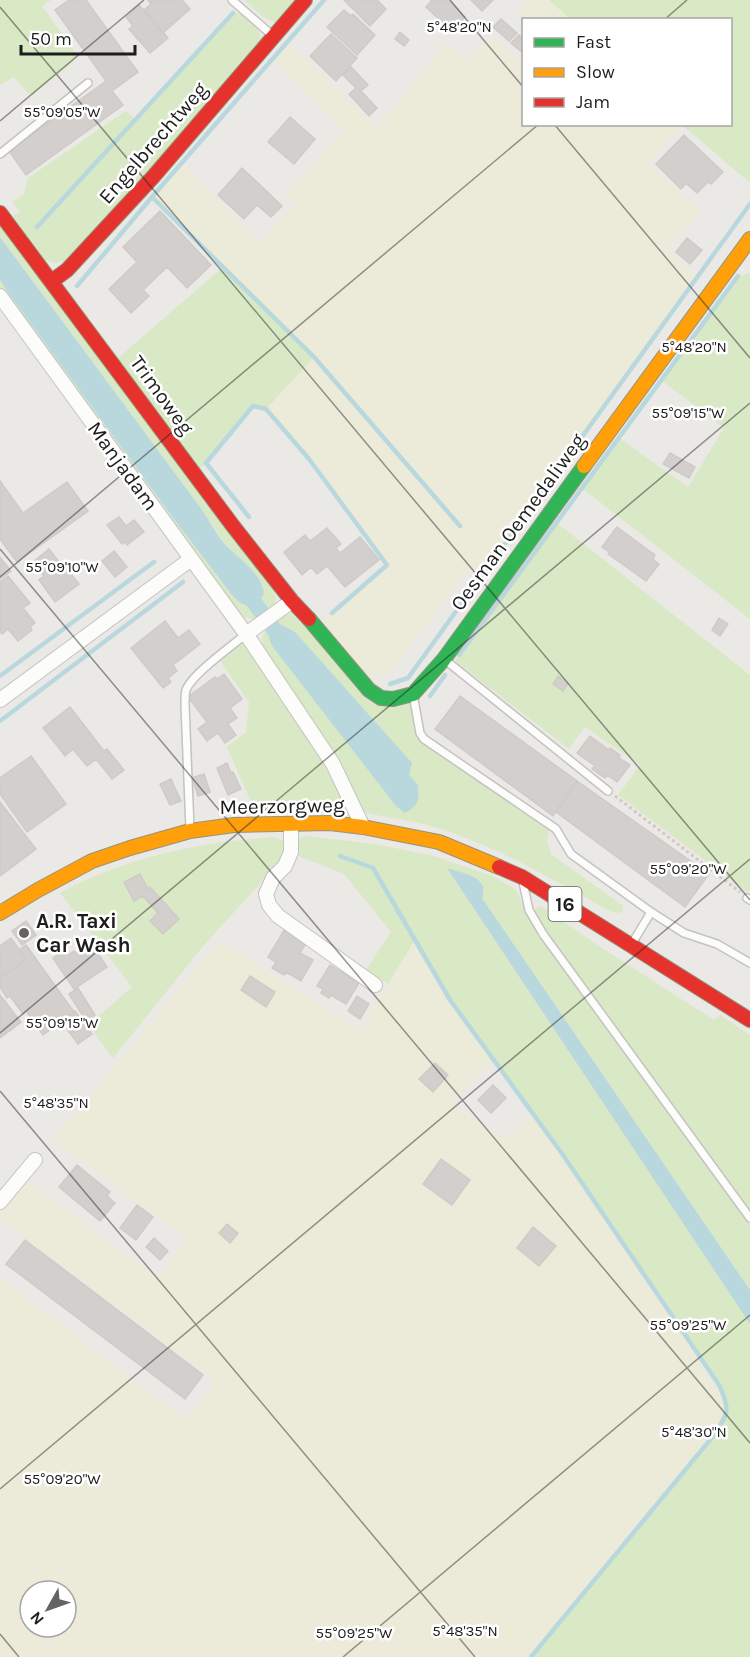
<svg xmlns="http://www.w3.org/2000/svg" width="750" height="1657" font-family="Karla,sans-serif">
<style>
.farmland{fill:#ecebd9;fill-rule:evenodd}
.grass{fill:#d9e8c5}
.water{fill:#b9d8de}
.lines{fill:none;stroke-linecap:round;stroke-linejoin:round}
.stream{stroke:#b9d8de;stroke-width:4.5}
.canal{stroke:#b9d8de;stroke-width:16}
.building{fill:#d2cfcd;stroke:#cecbc7;stroke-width:1.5}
.lane-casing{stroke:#c4c3c2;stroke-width:10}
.street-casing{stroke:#c4c3c2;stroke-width:16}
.fast-casing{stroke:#94947f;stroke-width:16}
.slow-casing{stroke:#94947f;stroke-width:16}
.jam-casing{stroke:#94947f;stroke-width:16}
.path{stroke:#d5c7c5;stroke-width:3;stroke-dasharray:3 3;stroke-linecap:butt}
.lane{stroke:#fcfcfb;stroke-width:7}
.street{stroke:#fcfcfb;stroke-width:14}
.fast{stroke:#30b455;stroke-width:14}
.slow{stroke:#ff9f0a;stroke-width:14}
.jam{stroke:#e5322d;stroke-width:14}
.ticks{fill:none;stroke:#1d1d1d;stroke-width:1.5;stroke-opacity:0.45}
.poi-dot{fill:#656463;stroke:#fff;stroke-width:2}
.labels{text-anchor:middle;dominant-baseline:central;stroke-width:5;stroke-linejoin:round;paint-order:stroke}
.shield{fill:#fff;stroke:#616161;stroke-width:1.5}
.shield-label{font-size:20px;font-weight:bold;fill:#1d1d1d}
.street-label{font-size:21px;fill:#1d1d1d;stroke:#fff}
.poi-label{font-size:21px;font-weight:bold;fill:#1d1d1d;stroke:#fff;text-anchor:start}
.ticks-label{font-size:15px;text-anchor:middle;fill:#1d1d1d;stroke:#fff;stroke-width:5;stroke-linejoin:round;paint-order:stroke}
</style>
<rect width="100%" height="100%" fill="#ebe9e6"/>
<path class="farmland" d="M528,0H549L570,19L524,20L523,21L516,13Z
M492,35L523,65L524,124L683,125L648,163L701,211L667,249L697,277L482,575L472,566L388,673L365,679L320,623L387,565L309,459L266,409L314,357L152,197L182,163L260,242L295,205L285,196L344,130L272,59L287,41L377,128L446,43L467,62Z
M414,939L450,1001L495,1062L451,1102L487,1130L506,1138L534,1115L719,1385L727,1401L726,1416L714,1435L531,1657H0V1278L187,1420L216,1381L0,1219V1205L23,1177L158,1279L188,1238L52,1141L219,941L360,1030ZM30,1591H66V1627H30Z"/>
<path class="grass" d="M0,0H51L42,6L77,55L75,60L33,95L27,92L14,77L0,85Z
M244,0H297L277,24L263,17Z
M549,0H750V183L682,125L730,124V20L570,19Z
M233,13C236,13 240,13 243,14C253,18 261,32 261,42L156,165L64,261L55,263L45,260L13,216L20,211L12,202L24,194L28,178L126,111L136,120Z
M0,222L272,586L276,599L275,607C261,616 254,625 238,613L0,291V280L176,522L232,595L263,586L256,576L223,541L200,507L0,237Z
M223,267L314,357L266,409L253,406L206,463L199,468L117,359Z
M749,273L750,274V619L582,488L619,438L688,487L724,428L661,380L738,276Z
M557,523L750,675V889L748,893L618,795L640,765L585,727L569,749L455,661Z
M291,613L356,681L409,703L420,739L540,821L549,830L547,840L551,854L623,906V912L616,913L607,910C553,879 498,847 438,828C415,821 390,818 366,813C353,803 350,782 342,768C319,727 290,689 264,650C257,630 274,619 291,613Z
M240,641L249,647L316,750L341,798L342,809H254L227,747L246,732L249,702L219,659Z
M305,836L375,844L434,856L495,877L516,890L525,910L541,936L750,1224V1290L482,898L485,891L448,869L750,1324V1657H531L714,1435C728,1413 731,1409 719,1385L563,1155L450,1001L415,940L388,984L366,970L391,932L344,874L294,854C295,845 295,838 305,836Z
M274,837L284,841L287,845L281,861L204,945L113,1058L88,1025L132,987L60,893C129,856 197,843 274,837Z
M541,906L602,948L714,1020L720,1015L750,1035V1212L544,929L535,912L536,908Z"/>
<path class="water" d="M0,237L200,507C208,518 215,532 224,543C237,558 262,572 264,594C253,610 244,608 232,595L176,522L10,295L0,280Z
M278,623L295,632L412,763L409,775L418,785C419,801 419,805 405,813L396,806L272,646L269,637V630Z
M447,868C462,873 491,877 482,898L750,1290V1324Z"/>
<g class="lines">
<path class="stream" d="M152,197L314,357L460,526
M37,227L233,13
M77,286L152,197L324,0
M249,517L206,463L253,406L266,409L309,459L387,565L332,613
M459,655L738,276
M0,676L154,562
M390,684L408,678L750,204
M430,696L445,675
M0,721L183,582
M340,856L373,868L450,1000L563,1155L719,1385C731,1410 728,1413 714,1435L531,1657"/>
<path class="canal" d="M242,586L285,644"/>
</g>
<path class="building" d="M69,0H86L138,72L112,91L123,105L26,175L9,151L106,81L55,10Z
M148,0H182L190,9L163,33L144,10L151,4Z
M344,0H377L386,9L370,26Z
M432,0H449L465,17L451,31L426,7Z
M471,0H493L482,11Z
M139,5L168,38L150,53L129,29L133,26L126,17Z
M344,10L351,16L353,14L375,35L357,55L327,27Z
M501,19L517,33L509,41L493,27Z
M400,32L409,40L404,46L395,39Z
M331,34L357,58L336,81L310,56Z
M519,35L524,39V54L511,43Z
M351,67L368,85L361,91L377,108L369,116L349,94L356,88L343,75Z
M290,117L315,139L294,164L268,142Z
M684,135L723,172L711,184L708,182L697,193L686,183L681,189L656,164Z
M242,168L282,206L271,217L257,205L244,219L218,195Z
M160,211L211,265L187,288L167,267L143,290L149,296L131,313L109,289L137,262L123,247Z
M687,238L702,250L690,264L676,252Z
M670,453L695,467L689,478L663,464Z
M0,481L23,513L67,482L88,511L17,562L0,539Z
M119,517L126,526L134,520L144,532L127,545L125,542L122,544L107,525Z
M617,527L655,555L653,559L659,564L646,581L608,554L610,552L602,547Z
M327,528L341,544L336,548L340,553L360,537L379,560L345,587L327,566L317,574L311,567L302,575L284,552L305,535L310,541Z
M49,549L59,562L61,561L79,584L55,602L39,580L44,576L33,562Z
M114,551L127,567L115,577L102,561Z
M0,557L11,571L0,579Z
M8,576L30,603L23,608L35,623L30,627L32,630L18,641L8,629L2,634L0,631V582Z
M719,618L728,624L720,636L712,630Z
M165,621L178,638L189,630L200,644L173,665L177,671L168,678L171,682L163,688L131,648Z
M224,674L242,699L230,708L237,718L228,724L236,735L225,743L218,733L207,741L198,729L207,722L188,697L215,677L217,679Z
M558,676L568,684L563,691L553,684Z
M460,696L577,781L553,816L435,729Z
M70,707L104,751L107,749L124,770L112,779L96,759L87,766L73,749L65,756L43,728Z
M590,736L609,750L610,748L620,755L619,758L630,765L617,782L607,775L605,778L592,769L595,766L577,753Z
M31,756L66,804L27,832L0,794V778Z
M227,763L231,773L233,772L241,789L228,795L217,768Z
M204,774L210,792L198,796L192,778Z
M171,779L181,801L170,805L160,784Z
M577,781L709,874L685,907L556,812Z
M0,802L36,849L0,876Z
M140,874L148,889L150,887L179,919L163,934L150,921L158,913L143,896L134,901L124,882Z
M26,921L36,935L22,945L12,931Z
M286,927L308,940L300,953L313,960L301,981L286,972L284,975L272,968L276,962L268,957Z
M11,938L26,959L0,978V946Z
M89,940L107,967L74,989L53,958L65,950L68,955L74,951L77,954L79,952L77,948Z
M26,945L74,1012L43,1035L26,1011L23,1014L10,996L7,998L0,987V978L26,959L19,950Z
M330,965L359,983L346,1004L331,995L329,998L321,993L323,989L317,986Z
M250,976L275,992L266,1007L241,990Z
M78,988L95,1015L86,1021L69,994Z
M0,995L21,1022L0,1038Z
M357,996L369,1004L360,1019L348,1011Z
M75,1011L92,1034L78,1044L67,1029L73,1024L67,1017Z
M435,1063L448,1075L433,1092L419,1079Z
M493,1085L506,1098L491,1113L478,1100Z
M441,1159L470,1180L452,1205L423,1184Z
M77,1165L110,1192L107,1196L115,1203L100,1221L59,1187Z
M137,1205L153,1217L136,1240L120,1228Z
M227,1224L238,1233L230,1243L219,1233Z
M533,1227L556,1246L539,1266L517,1248Z
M154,1238L168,1251L160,1260L146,1247Z
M25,1240L203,1375L185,1399L6,1264Z"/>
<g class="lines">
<g class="lane-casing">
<path id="lane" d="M232,0L273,36
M0,154L88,83
M444,659L608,791
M413,694L420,733L424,739L556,829L571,854L651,912
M190,829L185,705C185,700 185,694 186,690C192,674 232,646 246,634
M523,882L529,910L543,934L750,1218
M747,898L750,900
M633,942L651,912L684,933L717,944L750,963"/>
</g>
<g class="street-casing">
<path id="street" d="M0,296L246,634L333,764L363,827
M246,634L292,601
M0,700L191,559
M291,825V852L285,866L273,878L266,894L269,905L278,916L375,985
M0,1202L35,1160"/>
</g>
<g class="fast-casing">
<path id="fast" d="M309,619L369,690L381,698L393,699L413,694L444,659L584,466"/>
</g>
<g class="slow-casing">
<path id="slow" d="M584,466L750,239
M0,913L38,890L92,861L130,848L190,831L234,825L330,823L363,827L439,842L499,867"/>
</g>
<g class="jam-casing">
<path id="jam" d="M0,213L233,526L292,601L309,619
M52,281L67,270L153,177L305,0
M499,867L522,877L750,1020"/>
</g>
<path class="path" d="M615,796L740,892"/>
<use href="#lane" class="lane"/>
<use href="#street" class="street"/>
<use href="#fast" class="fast"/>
<use href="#slow" class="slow"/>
<use href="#jam" class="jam"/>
</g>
<path class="ticks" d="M450,0L524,88M0,7L750,900M664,20L687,0M0,121L144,0M554,124L750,358M0,549L750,1443M0,577L539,124M0,1033L750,403M0,1091L475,1657M0,1489L750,859M0,1634L19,1657M343,1657L750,1315"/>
<circle class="poi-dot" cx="24" cy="933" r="6"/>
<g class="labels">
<rect class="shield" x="548.5" y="887" width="33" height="34" rx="4.5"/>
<g class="shield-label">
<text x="565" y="904">16</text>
</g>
<g class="street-label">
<text transform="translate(153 143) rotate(-49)">Engelbrechtweg</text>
<text transform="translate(162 395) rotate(54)">Trimoweg</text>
<text transform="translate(123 466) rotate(54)">Manjadam</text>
<text transform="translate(518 522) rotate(-54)">Oesman Oemedaliweg</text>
<text transform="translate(282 806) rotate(-1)">Meerzorgweg</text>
</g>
<g class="poi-label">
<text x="36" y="921">A.R. Taxi<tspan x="36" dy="24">Car Wash</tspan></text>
</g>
</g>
<g class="ticks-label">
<text x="459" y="32">5°48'20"N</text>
<text x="62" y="117">55°09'05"W</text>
<text x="694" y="352">5°48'20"N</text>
<text x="688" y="418">55°09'15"W</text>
<text x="62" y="572">55°09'10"W</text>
<text x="688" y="874">55°09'20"W</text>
<text x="62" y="1028">55°09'15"W</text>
<text x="56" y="1108">5°48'35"N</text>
<text x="688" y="1330">55°09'25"W</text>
<text x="694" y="1437">5°48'30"N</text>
<text x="62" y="1484">55°09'20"W</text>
<text x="465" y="1636">5°48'35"N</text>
<text x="354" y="1638">55°09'25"W</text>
</g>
<rect x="522" y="18" width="210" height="108" fill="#ffffff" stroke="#a5a5a5" stroke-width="1.5"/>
<rect x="534" y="38" width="30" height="9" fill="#30b455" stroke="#a5a5a5" stroke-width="1.5"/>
<text x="576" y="48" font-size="18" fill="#1d1d1d">Fast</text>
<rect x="534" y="68" width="30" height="9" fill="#ff9f0a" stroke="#a5a5a5" stroke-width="1.5"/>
<text x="576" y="78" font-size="18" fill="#1d1d1d">Slow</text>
<rect x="534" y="98" width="30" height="9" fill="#e5322d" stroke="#a5a5a5" stroke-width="1.5"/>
<text x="576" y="108" font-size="18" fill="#1d1d1d">Jam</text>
<g transform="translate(48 1609) rotate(230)"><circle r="28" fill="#ffffff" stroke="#a5a5a5" stroke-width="1.5"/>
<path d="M0-4.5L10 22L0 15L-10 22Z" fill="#656463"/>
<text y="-9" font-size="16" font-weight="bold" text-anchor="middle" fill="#1d1d1d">N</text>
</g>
<path d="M21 45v9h114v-9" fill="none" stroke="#1d1d1d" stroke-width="3"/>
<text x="30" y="45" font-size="18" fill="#1d1d1d" stroke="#ffffff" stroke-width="4.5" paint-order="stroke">50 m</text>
</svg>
